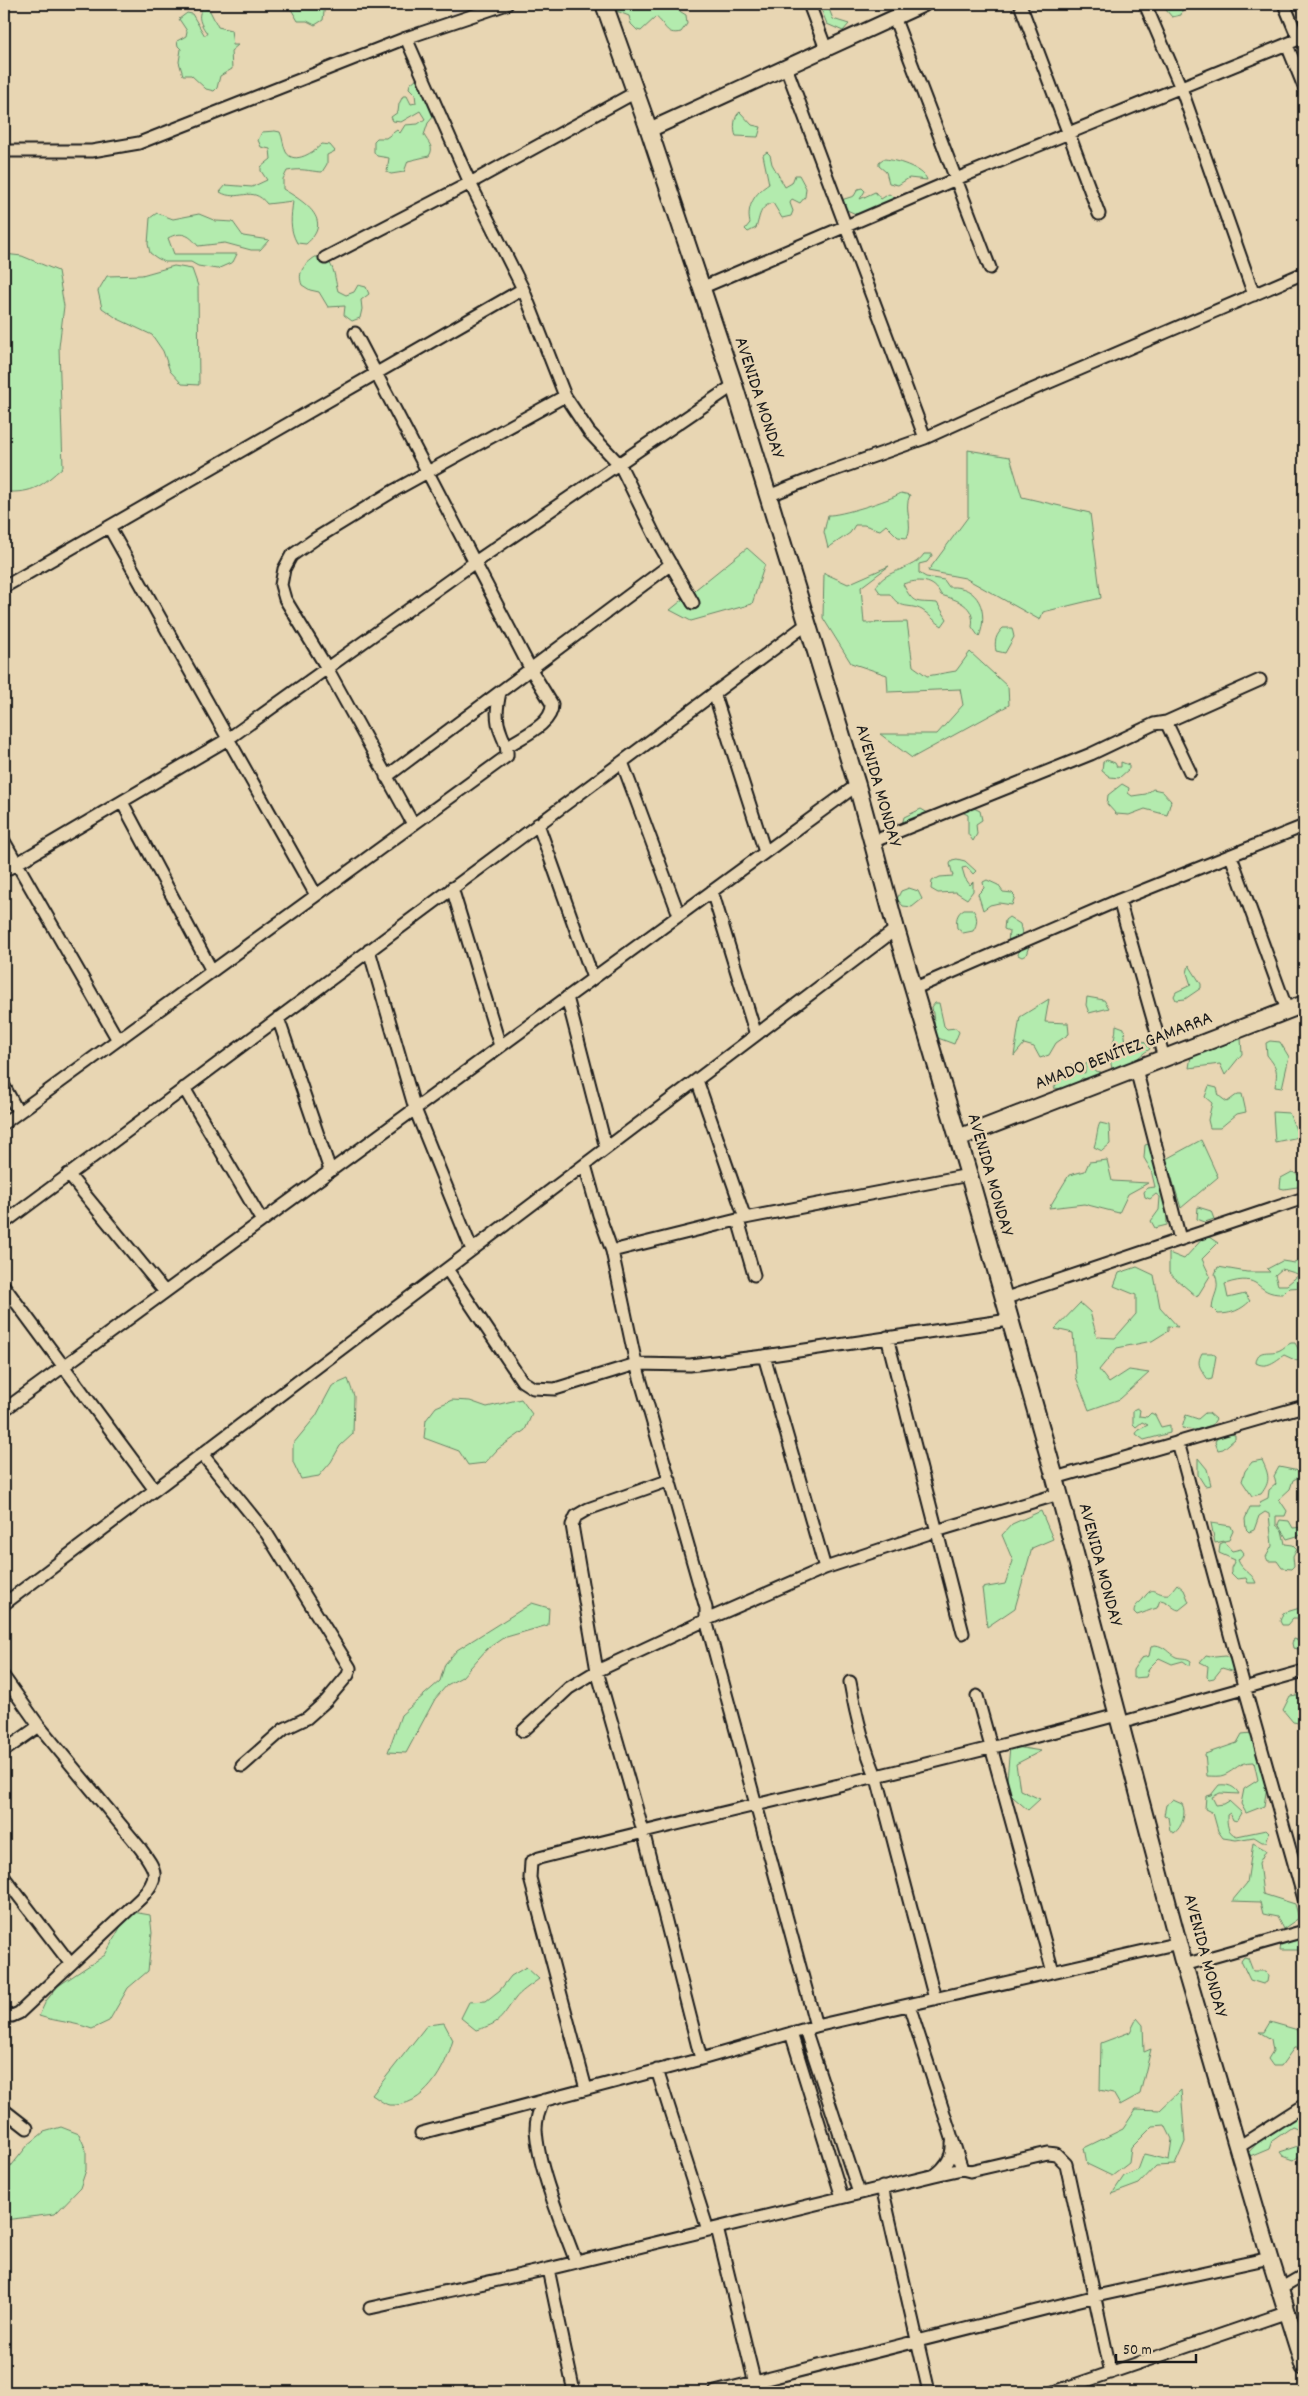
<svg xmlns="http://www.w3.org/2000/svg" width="1308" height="2396" font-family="Dekko,sans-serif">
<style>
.built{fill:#d7cac0}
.green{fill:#b3ebae;stroke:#688465}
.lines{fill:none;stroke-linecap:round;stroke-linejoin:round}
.minor-casing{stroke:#1c1c1c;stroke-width:15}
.tertiary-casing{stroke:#1c1c1c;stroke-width:18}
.secondary-casing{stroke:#1c1c1c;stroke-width:20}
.minor{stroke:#e8d6b3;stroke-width:11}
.tertiary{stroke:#e8d6b3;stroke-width:14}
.secondary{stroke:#e8d6b3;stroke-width:16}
.labels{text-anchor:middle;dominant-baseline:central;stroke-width:5;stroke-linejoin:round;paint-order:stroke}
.street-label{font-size:19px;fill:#1c1c1c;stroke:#e8d6b3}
</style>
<rect width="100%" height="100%" fill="#e8d6b3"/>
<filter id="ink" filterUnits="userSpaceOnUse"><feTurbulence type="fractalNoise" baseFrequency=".02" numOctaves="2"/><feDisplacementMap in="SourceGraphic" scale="10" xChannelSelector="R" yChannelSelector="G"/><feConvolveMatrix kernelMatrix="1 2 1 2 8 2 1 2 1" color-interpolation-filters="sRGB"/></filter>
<g filter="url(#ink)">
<path class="built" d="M450,4H476L453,13Z"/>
<path class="green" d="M288,4H325L323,20L315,25L307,21H298Z
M613,4H668L686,15L687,24L681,32C665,36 666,24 656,17L641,31L637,30L631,24L629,16L614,10Z
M819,4H827L833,19L849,24L843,31L827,24Z
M1164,4H1179L1183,7L1181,15L1172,17L1166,10Z
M203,8L210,11L218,27L231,30L233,45H238L231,51L232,69L220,76L217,88L214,91L206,89L191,75H183L179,62L181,49L178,46L177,41L186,36L187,31L179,19L187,13L192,14L205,36L207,33C201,25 196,16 203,8Z
M417,78L433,112L434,116L428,123L424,135C428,143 435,147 429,156L408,161L404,172L391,174L387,172L389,158L377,156L374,152V141L377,138H386L397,130L400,133L405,125L418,124L425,119L420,111L401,122L393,121L391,117L398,112L399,104L403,96H407L411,104L416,103L415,94L409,88L410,84Z
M740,112L752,125L761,127L758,137L736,136C733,130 734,115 740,112Z
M275,131L280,132C283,138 283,146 286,152C294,166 315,151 322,144L330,145L335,151L327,155V164L322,172C307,171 303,168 287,171L283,179V189C303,201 335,220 306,244L297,243C289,229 291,217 293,201L267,204C252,184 238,203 220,192L226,185L252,187L267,180L261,171V167L271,159L270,149L261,147L258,140L262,132Z
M767,152L770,155L772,164L785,187L792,183L795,175H799L806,188L805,197L800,203L792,199L790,203L793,211L791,216L782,218L773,203C759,206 760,217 756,228L748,232L745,229L750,223C746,206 755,193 769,184L763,155Z
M883,159C893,159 924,168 927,180L909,178L898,185L889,183L886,172L879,166V162Z
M862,188L865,191L860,199L875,192L881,199L889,194L897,199L866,214H856L840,207L838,201L854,196L858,189Z
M157,213L173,219L199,214L216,221L233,222L243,236L269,240L260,250H251L225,243L198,246C189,234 181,231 168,238L174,254H237L233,262L217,269L198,266L191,262H165L157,258L150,253L148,244L150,218Z
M4,254L22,256L58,271L64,306L59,347L63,467C41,486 35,493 4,492Z
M315,257H325C336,269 334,277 338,291L346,295L354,292L358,285L366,287L369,294L361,300L362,309L360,318L352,321L344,315L345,306L328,307L319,292L310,290L302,285C297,272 304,265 315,257Z
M174,266L192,269L198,286L199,385L182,384L170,371L163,351L152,335L118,319L102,308L98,291L107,276L142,275Z
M968,450L1010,457L1022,497L1090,513L1101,598L1043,612L1040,620L965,578L928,571L968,517Z
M901,493L910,495C903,510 914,523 907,538L898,537L886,525L880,530L864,525H855L850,533L828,548L824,532L828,515C839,516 891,500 901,493Z
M747,548L765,564L752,604L691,621L670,610Z
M924,554H933L927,562L919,564V573L926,577L944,580L949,587C979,585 989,612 979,637L972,627C976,605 957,600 941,595C934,579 918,579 903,584C914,606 916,601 937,603L947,619L942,626C935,622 929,614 922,610C909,603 901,611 890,594H881L876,587C886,568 913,571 924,554Z
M889,566L861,587L864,623L907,622L913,666L927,676L956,671L970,652L1008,687L1009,705L912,758L880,734H937L963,705L960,689L888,692L887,675L851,663L823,618L824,573L848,584Z
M1003,628H1012L1014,637L1005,653L996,651C994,641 996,635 1003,628Z
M1107,760L1115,763L1117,767H1121V762L1129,765V769L1119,778L1110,777L1102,771L1103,762Z
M1122,784L1129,788L1128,793L1132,796L1146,794L1153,789L1162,791L1171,801L1167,815L1145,809L1129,815L1116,814L1107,804L1108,795Z
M972,807L980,811L982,820L976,824L977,834L973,841L968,834V815L960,811Z
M921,809L928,813L929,817L902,825L904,817Z
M957,859L965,861L976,871L973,874L967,867L962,868L965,878L970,885L973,882V891L967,899L956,892L938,893L931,889L932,881L940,877L953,876L950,864L952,860Z
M987,880L998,885L1003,892L1012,893L1015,896L1012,905L999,903L990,905L983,910L978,894L984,888L983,882Z
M909,888L918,891L922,899L912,907L903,906L897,899L901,891Z
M964,909H972C978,915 978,924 973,931L963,933L957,928C956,920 956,914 964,909Z
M1009,917L1020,924L1023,938L1029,946L1026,955L1022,957L1018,955L1019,947L1008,944L1009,931L1004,929L1005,920Z
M1189,965L1201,984V988L1185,999L1176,1000L1174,996L1176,992L1191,985L1187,973Z
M1087,997L1104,1000L1109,1008L1089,1013L1086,1005Z
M1049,999L1045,1022L1068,1023L1069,1034L1056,1043L1049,1055L1040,1058L1034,1047L1024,1044L1014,1056L1020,1017Z
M935,1003H939L944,1026L947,1029L956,1028L959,1032L954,1044L938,1038L936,1034L932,1007Z
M1116,1025L1124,1028L1126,1044L1136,1045L1144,1041L1150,1049C1136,1057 1130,1070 1112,1069C1107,1050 1116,1043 1116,1025Z
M1241,1038L1242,1054L1225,1075L1220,1064L1189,1068L1191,1056Z
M1270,1041L1280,1042L1289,1057L1282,1088L1275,1087C1278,1069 1277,1068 1267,1055L1266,1043Z
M1092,1056L1095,1071L1101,1072L1100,1082L1082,1078L1071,1090L1054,1088L1059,1080L1067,1077L1063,1070L1071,1064L1076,1071L1085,1073L1086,1064Z
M1209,1086L1217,1088L1219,1096L1227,1102L1238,1094H1242L1246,1112L1237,1114L1220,1128H1210L1208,1120L1212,1103L1205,1097Z
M1273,1112L1289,1113L1299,1137L1275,1142Z
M1100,1123L1109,1125L1110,1144L1102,1151L1094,1147C1097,1139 1097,1128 1100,1123Z
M1201,1140L1218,1177L1181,1208L1166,1159Z
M1149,1144L1166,1197L1167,1225L1155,1228L1151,1221L1159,1210L1160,1197L1156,1194L1150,1199L1145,1197L1144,1192L1147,1188L1155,1187L1151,1170L1144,1158L1145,1145Z
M1107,1160L1112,1181L1148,1183L1128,1194L1119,1213L1084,1204L1049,1208L1069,1175L1085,1171L1089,1162Z
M1292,1172L1304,1177V1186L1284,1189L1280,1188L1281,1178Z
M1198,1207L1211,1211L1214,1219L1205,1222L1197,1219Z
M1206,1235L1218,1243L1202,1259L1210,1276L1197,1297L1169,1273V1253L1184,1259Z
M1304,1256V1269L1298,1274L1282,1269L1275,1275L1278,1285H1287L1300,1274L1304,1276V1287L1289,1288L1283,1294C1253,1295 1264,1271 1225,1284L1228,1298L1245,1294L1250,1301C1241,1310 1231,1314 1218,1314L1212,1308C1213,1293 1221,1291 1215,1274L1218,1267L1247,1272H1270L1267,1269L1282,1261L1295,1263Z
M1137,1267L1154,1275L1160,1307L1178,1327L1168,1326V1331L1152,1341L1117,1348L1099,1370L1109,1383L1129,1370L1149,1373L1120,1399L1089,1410L1076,1377L1073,1333L1055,1329L1080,1303L1090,1312L1097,1337L1115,1338L1136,1314V1295L1114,1286L1119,1273Z
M1291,1343H1295L1300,1352V1358L1297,1361L1284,1355C1275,1361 1267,1369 1256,1363C1257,1347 1270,1355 1280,1350C1284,1348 1286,1345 1291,1343Z
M1202,1353H1212L1216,1356L1212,1379L1208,1380C1202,1369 1195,1366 1202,1353Z
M348,1379L354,1396L353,1434L340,1446L331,1462L319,1476L301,1479L293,1462V1444L316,1416L332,1386Z
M521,1399L532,1414L525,1430L498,1449L485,1463L468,1465L459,1451L424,1438L426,1420L436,1407L452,1400L470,1401L487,1407Z
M1137,1408L1140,1410L1139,1416L1147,1417L1151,1413L1155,1415L1161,1427L1170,1425V1433L1144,1440L1136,1434L1138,1430L1148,1425L1142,1422L1136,1427L1133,1424V1410Z
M1205,1413H1209L1216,1419L1212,1425L1195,1430L1182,1428L1186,1415L1198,1419Z
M1230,1434L1235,1435V1439L1223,1449L1218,1450L1215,1442L1217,1438Z
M1198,1458L1207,1469L1211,1485L1205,1486L1198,1475Z
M1262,1460C1269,1475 1271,1481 1261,1494L1252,1496L1242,1481L1245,1471L1252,1462Z
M1279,1467L1304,1472V1494L1298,1486L1297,1478L1293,1480L1290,1489L1279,1499L1287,1511L1285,1516H1276V1525L1282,1530L1285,1544L1293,1545L1297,1549L1293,1557L1294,1566L1291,1569L1282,1568L1277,1561H1268L1266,1557L1272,1546L1269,1514L1265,1512L1259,1516L1254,1530L1249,1532L1246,1529L1245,1519L1250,1507H1259L1260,1502L1268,1498L1269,1490L1276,1484L1274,1476Z
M1041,1511L1053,1539L1032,1548L1015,1608L987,1627L982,1588L1005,1584L1013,1561L1002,1535L1012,1524Z
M1280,1520L1289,1521L1293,1528L1304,1527V1534L1287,1539L1278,1524Z
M1211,1523L1231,1526L1233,1531L1229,1540L1215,1543Z
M1224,1542L1232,1551L1241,1549L1244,1553L1238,1560C1242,1571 1252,1572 1256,1583H1248L1246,1578L1237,1579L1231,1573V1568L1235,1560L1219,1553L1220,1544Z
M1177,1584L1184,1590L1189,1602L1179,1610C1172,1609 1169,1601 1160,1600L1157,1608C1149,1610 1144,1613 1137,1615L1134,1612C1134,1605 1139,1604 1143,1599C1155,1582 1154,1596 1169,1594Z
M532,1603L549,1608L548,1625L503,1638L487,1649L462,1677L447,1685L435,1699L406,1753L388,1752L401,1715L440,1681L445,1664L457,1650Z
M1300,1608L1304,1611V1650L1293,1648L1292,1643L1294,1639L1298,1640V1618H1293L1287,1625H1282L1280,1621L1283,1613Z
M1155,1645C1165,1646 1168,1653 1176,1657C1182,1659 1186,1657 1191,1661L1190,1666L1183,1661L1172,1664L1159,1658L1149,1668L1146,1677L1133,1678V1670L1141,1658L1149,1656L1151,1647Z
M1206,1655L1215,1657L1225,1656L1234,1661L1235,1672L1222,1668L1214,1678L1209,1679L1207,1677L1208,1666L1200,1662Z
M1304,1694V1724L1293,1722L1283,1710L1290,1696Z
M1252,1733L1267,1786L1264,1806L1246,1813L1241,1804L1244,1789L1258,1780L1254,1762C1238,1762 1236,1770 1224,1775C1220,1777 1212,1776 1207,1776L1205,1754L1237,1743L1242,1734Z
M1010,1746L1041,1751L1016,1764L1020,1790L1040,1799L1028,1810L1006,1791Z
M1219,1785C1227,1784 1235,1786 1239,1794L1220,1793L1212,1797L1216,1805L1224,1804L1229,1801L1242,1813L1237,1821L1233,1820L1230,1813L1227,1815C1227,1824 1227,1833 1237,1836L1266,1830L1269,1833L1266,1842H1262L1254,1837L1236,1840L1223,1838L1218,1831L1213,1813L1205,1809L1206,1796L1211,1795Z
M1173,1800L1182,1804C1187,1812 1182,1828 1174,1833L1170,1831L1168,1817L1164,1815L1166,1805Z
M1253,1843L1266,1850L1259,1863L1263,1894L1295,1904L1299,1918L1283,1929L1277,1917L1263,1914L1260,1902L1232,1901L1247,1883Z
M1304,1849V1873L1300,1874L1296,1853Z
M133,1912L150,1915L152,1933L148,1971L128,1988L109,2021L92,2029C74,2022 57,2022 39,2016L46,2001L58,1986L105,1955L122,1924Z
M1289,1939H1304V1950H1280L1281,1943Z
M1244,1957L1248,1958L1253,1971H1265L1268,1976L1267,1982L1263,1984L1250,1980L1241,1961Z
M526,1967L539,1979C531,1985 520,1992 515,1999C500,2019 501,2023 476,2030L461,2018L469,2002L486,2001L500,1990L511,1976Z
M1137,2018L1143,2025L1144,2052L1151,2049L1140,2094L1120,2105L1113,2093L1100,2090L1101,2043L1130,2032Z
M1270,2022L1298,2030L1301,2041H1304V2048H1294L1281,2066H1273L1268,2059L1273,2051L1271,2039L1259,2032H1264Z
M444,2023L453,2040C445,2068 425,2108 389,2105C384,2104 377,2098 372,2095L427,2025Z
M1181,2090L1185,2142L1175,2165L1156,2166L1139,2184L1112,2194L1124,2176L1138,2170L1144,2154L1169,2160L1172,2139L1165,2125L1153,2126L1131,2148L1129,2163L1112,2176L1087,2164L1084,2148L1123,2129L1136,2109L1160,2110Z
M1304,2118V2152L1294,2160L1283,2156L1280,2152L1298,2146L1297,2129L1292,2127L1272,2141L1269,2149L1250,2157L1248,2153C1264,2136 1279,2117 1304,2118Z
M61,2127L79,2134L86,2150V2170L80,2188L55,2214L4,2220V2175L28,2145L44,2132Z"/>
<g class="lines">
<g class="minor-casing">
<path id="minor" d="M809,4L826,49
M1020,4L1099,214
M1145,4L1181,88L1254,295
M1284,4L1299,40
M894,17L990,268
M406,38L470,183L523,289L565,396L589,432L620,465L659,544L693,603
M1287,45L1304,87
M786,67L925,438
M4,151H92L139,143L406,38L507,4
M325,258L470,183L636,92
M701,288L956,179L1304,37
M355,333L530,668L552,704C553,724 523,736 508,746
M768,496L826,473L925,438L1022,394L1304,273
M109,527L316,895
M4,587L523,289
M714,693L765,852
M1166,722L1190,772
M622,762L679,915
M386,777L671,564
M122,802L212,971
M413,824L327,668L285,599L281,585L284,569L291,556L315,539L395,490L565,396
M538,824L593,978
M4,841L118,1040
M872,842L1091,754L1154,724L1166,722L1260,680
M1231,856L1287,1010
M4,871L228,739L475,562L734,385
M452,888L500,1046
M712,891L756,1035
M1119,900L1164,1058
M369,950L415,1109L472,1250
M913,989L1119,900L1304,826
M567,997L606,1148
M278,1018L330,1170
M1136,1069L1180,1239
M697,1080L745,1218
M4,1086L18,1112
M184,1088L262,1221
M4,1123L507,756C508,745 504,742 501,733C495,719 497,707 500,692
M585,1165L599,1215L612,1251L636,1364L706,1608V1620L816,2026
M68,1174L165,1292
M738,1220L754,1275
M4,1223L807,624
M612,1251L745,1218L969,1175
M447,1269L522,1381L533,1388L555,1389L636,1364L690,1365L764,1356L1009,1320
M4,1286L155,1490
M1003,1299L1304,1198
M887,1337L963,1633
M764,1356L825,1568
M4,1410L857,785
M1178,1442L1244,1686L1304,1899
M202,1454L267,1534L350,1668L348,1675L326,1701L307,1718L284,1729L242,1766
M1055,1478L1304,1406
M670,1480L588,1509L576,1516L572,1525L597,1671L643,1831L701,2059
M4,1604L896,929
M4,1677L39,1726L140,1848C156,1870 161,1876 141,1898L19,2013L12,2016L4,2014
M850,1682C856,1716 863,1746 877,1778L935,1999
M977,1696L1053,1972
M1120,1723L1304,1671
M523,1731L569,1688L597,1671L706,1620L825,1568L936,1531L1059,1494
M4,1751L39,1726
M4,1877L70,1963
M1184,1965L1304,1931
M909,2005L962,2169
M805,2029L859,2193
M791,2033L842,2197
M657,2070L708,2230
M586,2089L530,1878L531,1862L539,1858C731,1809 926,1767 1117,1715
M544,2100C539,2110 536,2119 536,2129C538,2169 562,2224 576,2262
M4,2110L27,2128
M421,2133L701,2059L816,2026L1179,1943
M1237,2148L1304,2105
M935,2175C946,2167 953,2156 952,2143
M882,2187L929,2392
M717,2228L757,2392
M548,2269L574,2392
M1280,2289L1304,2275
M370,2308L548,2269L935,2175L962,2169L970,2171L1048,2153L1056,2154L1066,2164L1111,2373
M715,2392L1096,2296L1270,2258
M1054,2392L1288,2312"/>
</g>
<g class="tertiary-casing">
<path id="tertiary" d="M649,130L924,4"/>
</g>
<g class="secondary-casing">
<path id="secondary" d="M604,4L649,130L734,385L857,785L896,929L969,1175L1055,1478L1184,1965L1270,2258L1304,2367
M958,1138L1304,1004"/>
</g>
<use href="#minor" class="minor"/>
<use href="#tertiary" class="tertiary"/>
<use href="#secondary" class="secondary"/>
</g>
</g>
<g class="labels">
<g class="street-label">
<text transform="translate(758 398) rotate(72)">AVENIDA MONDAY</text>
<text transform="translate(877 786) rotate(74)">AVENIDA MONDAY</text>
<text transform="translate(1124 1052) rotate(-21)">AMADO BENÍTEZ GAMARRA</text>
<text transform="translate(989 1175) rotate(74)">AVENIDA MONDAY</text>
<text transform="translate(1099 1565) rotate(75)">AVENIDA MONDAY</text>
<text transform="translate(1204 1956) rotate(75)">AVENIDA MONDAY</text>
</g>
</g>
<rect width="1308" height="2396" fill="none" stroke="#e8d6b3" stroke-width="20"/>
<rect x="10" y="10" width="1288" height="2376" fill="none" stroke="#1c1c1c" stroke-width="2" filter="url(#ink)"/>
<path d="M1116 2354v8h80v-8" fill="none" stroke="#1c1c1c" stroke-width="2.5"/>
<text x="1123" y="2354" font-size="15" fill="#1c1c1c" stroke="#e8d6b3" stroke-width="4" paint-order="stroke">50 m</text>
</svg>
